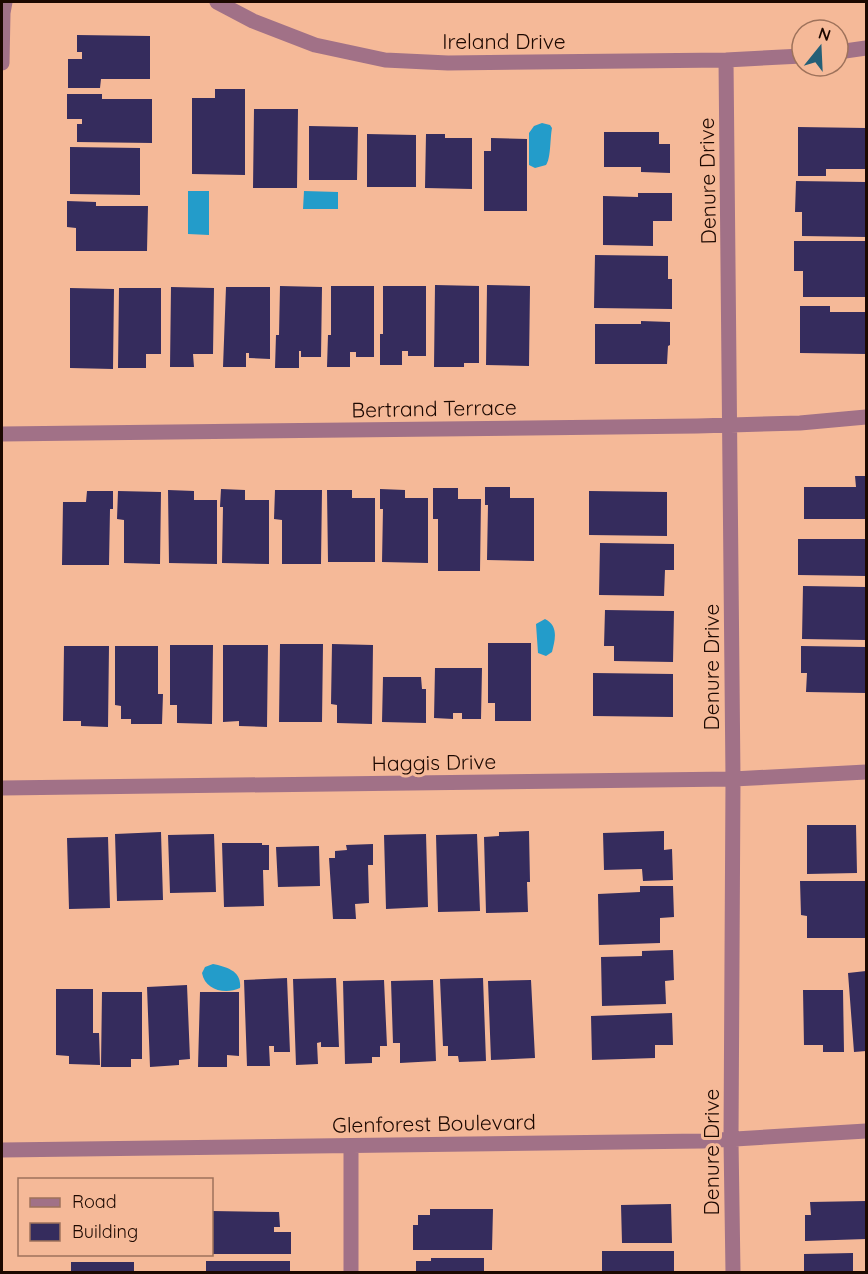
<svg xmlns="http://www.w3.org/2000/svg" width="868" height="1274" font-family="Quicksand,sans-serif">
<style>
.water{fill:#239cca}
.building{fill:#352c5d}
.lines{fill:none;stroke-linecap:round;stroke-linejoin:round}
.minor{stroke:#a17187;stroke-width:15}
.labels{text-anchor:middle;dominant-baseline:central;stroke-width:6;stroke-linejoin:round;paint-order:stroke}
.street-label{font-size:21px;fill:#1c0800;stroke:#f5b998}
</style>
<rect width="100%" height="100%" fill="#f5b998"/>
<path class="water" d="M542,123L550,125L552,128C550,138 551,159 546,165L535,168L529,165V133L534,126Z
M188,191H209V235L188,234Z
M304,191L338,192V209H303Z
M545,619C559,626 555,640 552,652L546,656L538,653L536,624Z
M213,964C227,967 242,971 240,988C225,995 205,990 202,973L205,967Z"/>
<path class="building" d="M77,35L150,36V79H101L100,88H68V59H82V52H77Z
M215,89H245V175L192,174V98H215Z
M67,94H102V99H152V143L77,142V124H82V119H67Z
M254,109H298L297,188H253Z
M309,126L358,127L357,180H309Z
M798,127L866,128V169H826V176H798Z
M604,132H659V144H670V173L641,172V167H604Z
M367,134L416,135V187H367Z
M426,134H445V138H472V189L425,188Z
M491,138L527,139V211H484V151H491Z
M70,147L140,148V195L70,194Z
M796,181L866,182V237L802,236V212H795Z
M638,193H672V221H653V246L603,245V196L638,197Z
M67,201L96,202V206H148L147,251H76V228L67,227Z
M794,241H866V297H803V271H794Z
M595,255L668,256V279H672V309L594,308Z
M435,285L479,286V363H464V367H434Z
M487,285L530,286L529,366L486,365Z
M280,286L322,287L321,357H301V351H299V368H275L276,335H279Z
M331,286H374V357H356V352H350V367H327L328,335H331Z
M383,286H426V356H408V351H402V365H380V334H383Z
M171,287L214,288L213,354H193L194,367H170Z
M226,287H270V359L249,358V353H246V367H223Z
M70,288L114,289L113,369L70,368Z
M119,288H161V354H146V368H118Z
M800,306H830V312H866V354L800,353Z
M641,321L670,322V345L668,346L667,364H595V324H641Z
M855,476H866V519H804V487H856Z
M485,487H510V498H534V561L487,560L488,505H485Z
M433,488H458V499H481L480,571H438V519H433Z
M221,489L245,490V500H269V564L222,563L223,507H220Z
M380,489L405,490V498H428V563L382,562L383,509H380Z
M168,490L194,491V500H217V564L169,563Z
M275,490H322L321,564H282V520L274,519Z
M327,490H352V498H375V562H328Z
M87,491H113V509H110L109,565H62L63,502H86Z
M118,491L161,492L160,564L124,563V520L117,519Z
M589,491L667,492V536L589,535Z
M798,539H866V576L798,575Z
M600,543L674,544V570H665L664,596L599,595Z
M803,586L866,587V640L802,639Z
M605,610L674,611L673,662L614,661V646H604Z
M488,643H531V721H495V703H488Z
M280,644H323L322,722H279Z
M332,644L373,645L372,724L337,723V705L331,704Z
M170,645H213L212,724L177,723V705H170Z
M223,645H268L267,727L239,726V721L223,722Z
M64,646H109L108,727L81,726V721H63Z
M115,646H158V694H163L162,724H131V719H121V706L115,705Z
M801,646L866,647V693L806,692L807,673H801Z
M435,668H482L481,719H462V713H453V719L434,718Z
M593,673L673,674V717L593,716Z
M383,677H421L422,689H426V723L382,722Z
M807,825H856L857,873L807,874Z
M529,831L530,882H527L528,912L486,913L484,837L499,836V832Z
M664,831V850L672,849L673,880L643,881L642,869L604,870L603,833Z
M161,832L163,900L117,901L115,834Z
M214,834L216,892L170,893L168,835Z
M426,834L428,907L386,909L384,835Z
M477,834L480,911L438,912L436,835Z
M108,837L110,908L69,909L67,838Z
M222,843H262V845H269V870H263L264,906L224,907Z
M373,844V865H368L369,903L355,904L356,919H333L329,858H335V851L347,850L346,845Z
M319,846L320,886L278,887L276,847Z
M800,881H866V938H807V916L801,915Z
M640,886H673L674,917L660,918V943L599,945L598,894L640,892Z
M673,950L674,980L665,981L666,1004L602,1006L601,957L642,956V951Z
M866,971V1051L854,1052L848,973Z
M287,978L290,1052H274V1046H269L270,1066H247L244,980Z
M336,978L339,1047H321V1042L317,1043L318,1064L296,1065L293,979Z
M483,978L486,1061L459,1062L458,1056H448V1046H443L440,979Z
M384,980L387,1046H380V1057H372V1063L345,1064L343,981Z
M433,980L436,1061L400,1063V1043H393L391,981Z
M531,980L535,1058L491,1060L488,981Z
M187,985L190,1059L179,1060V1065L150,1067L147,987Z
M56,989H93V1033H99L100,1065L69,1064V1056L56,1055Z
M803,990H843L844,1052H823V1045H804Z
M102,992H142V1059H131V1067H101Z
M200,992H239V1056L227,1055V1067H198Z
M672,1013L673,1045H655V1058L592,1060L591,1016Z
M866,1201V1239L805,1241V1215H811L810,1202Z
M671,1204L672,1243H622L621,1205Z
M430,1209H493L492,1250H413V1225H418V1215H430Z
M212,1211L279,1212L280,1227H274V1232H291V1254H212Z
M602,1251H674V1272H602Z
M853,1253V1272H804V1254Z
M431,1258H484V1272H416V1261H431Z
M206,1261H290V1272H206Z
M71,1262H134V1272H71Z"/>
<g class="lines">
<path class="minor" d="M217,2L253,21L315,45L385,60L448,63L726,60L802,56
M838,52L866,48
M726,60L733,779L731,1140L733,1272
M2,63L3,13L5,2
M2,434L697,426L800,423L866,417
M2,788L733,779L866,772
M351,1146V1272
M2,1150L702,1141L866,1131"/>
</g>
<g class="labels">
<g class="street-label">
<text x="504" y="41">Ireland Drive</text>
<text transform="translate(707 181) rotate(-91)">Denure Drive</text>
<text transform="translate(434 408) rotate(-1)">Bertrand Terrace</text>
<text transform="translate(711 667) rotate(-90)">Denure Drive</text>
<text transform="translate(434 762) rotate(-1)">Haggis Drive</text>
<text transform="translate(434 1123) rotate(-1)">Glenforest Boulevard</text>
<text transform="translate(711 1152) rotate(-90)">Denure Drive</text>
</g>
</g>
<rect width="868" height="1274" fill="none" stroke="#1c0800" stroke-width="6"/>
<rect x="18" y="1178" width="195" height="78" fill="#f5b998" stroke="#9e725b" stroke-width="1.5"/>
<rect x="30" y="1198" width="30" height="9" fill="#a17187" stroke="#9e725b" stroke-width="1.5"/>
<text x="72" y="1208" font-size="18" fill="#1c0800">Road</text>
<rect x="30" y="1223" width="30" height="18" fill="#352c5d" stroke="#9e725b" stroke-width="1.5"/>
<text x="72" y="1238" font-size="18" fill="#1c0800">Building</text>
<g transform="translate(820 48) rotate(18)"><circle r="28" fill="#f5b998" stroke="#9e725b" stroke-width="1.5"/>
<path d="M0-4.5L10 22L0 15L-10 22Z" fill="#245f77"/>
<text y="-9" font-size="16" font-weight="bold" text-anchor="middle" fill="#1c0800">N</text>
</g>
</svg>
